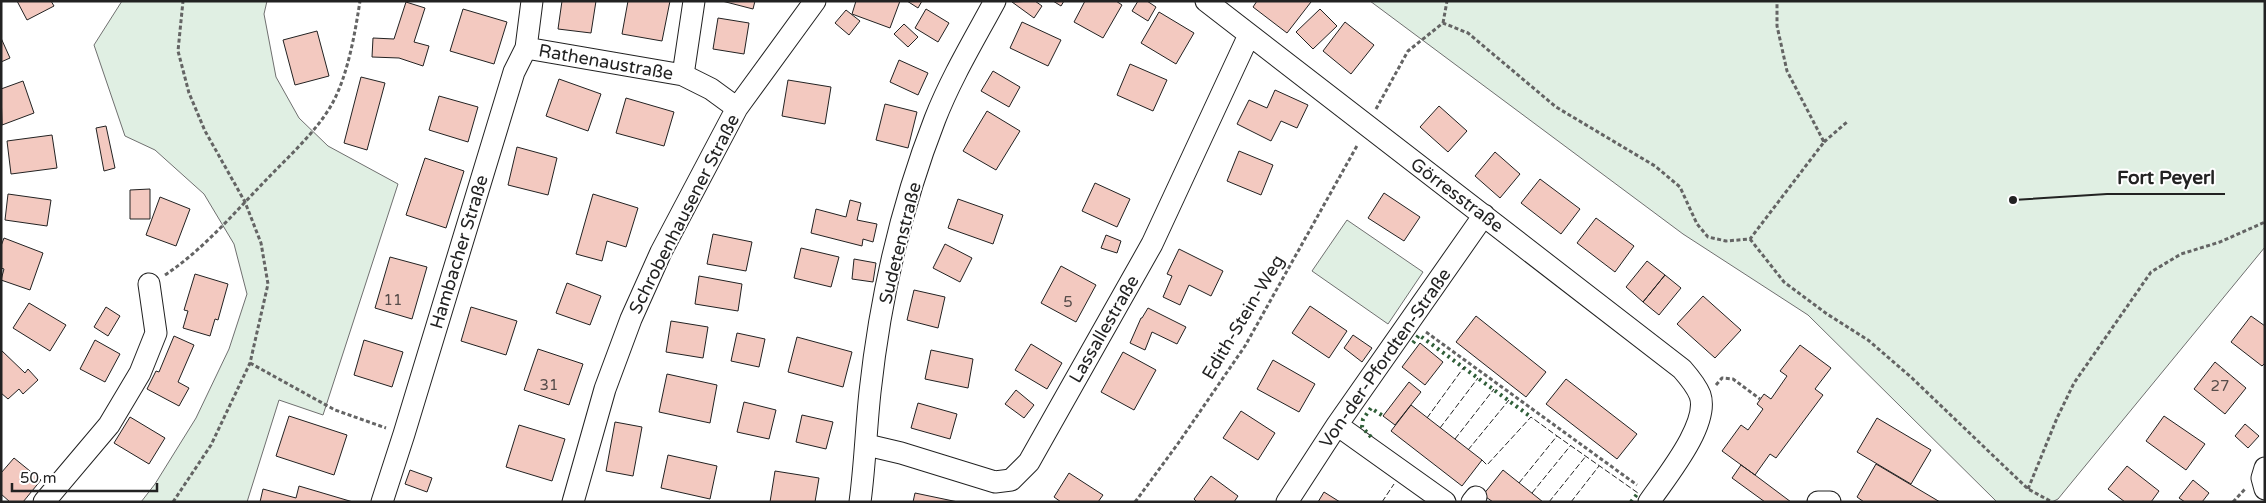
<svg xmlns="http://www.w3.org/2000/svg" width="2266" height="503" font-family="'Varela Round',sans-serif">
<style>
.green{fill:#e0efe3;stroke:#6f6f6f}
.building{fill:#f3c9c0;stroke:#222}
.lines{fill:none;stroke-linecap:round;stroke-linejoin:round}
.minor-casing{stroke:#222;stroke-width:23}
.path{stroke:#646464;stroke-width:3;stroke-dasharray:4 2.5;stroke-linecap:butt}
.minor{stroke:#fff;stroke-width:21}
.hedge{stroke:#2f5e38;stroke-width:4;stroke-dasharray:2.5 4;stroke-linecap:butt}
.fence{stroke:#222;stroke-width:1;stroke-dasharray:6 2.5;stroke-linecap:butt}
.labels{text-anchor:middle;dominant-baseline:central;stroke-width:4;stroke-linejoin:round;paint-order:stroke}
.number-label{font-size:15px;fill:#564c4a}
.street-label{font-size:18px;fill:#222;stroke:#fff}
.leader{fill:none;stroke:#222;stroke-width:2}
.callout-dot{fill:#222;stroke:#fff;stroke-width:2}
.callout-label{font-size:19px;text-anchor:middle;font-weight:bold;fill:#222;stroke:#fff;stroke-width:4;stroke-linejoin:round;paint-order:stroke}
</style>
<rect width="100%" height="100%" fill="#fff"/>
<path class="green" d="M122,1H267L264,14L276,77L299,118L328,146L398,184L323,415L279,400L247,502H141L155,484L196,418L229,349L247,294L234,244L204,194L155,150L125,136L94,45Z
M1370,1H2265V247L2058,499L2052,502H1997L1808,315L1683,234Z
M1347,220L1423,272L1388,324L1312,271Z"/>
<path class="building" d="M17,1H51L54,6L27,20Z
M562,1H596L591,33L558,29Z
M628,1H670L662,41L622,34Z
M722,1H755L753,9Z
M856,1H900L890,28L852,14Z
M907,1H922L918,8Z
M1035,1L1042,6L1034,18L1012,2Z
M1053,1H1064L1061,6Z
M1085,1H1116L1122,5L1103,38L1074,22Z
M1138,1H1147L1156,7L1148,21L1132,11Z
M1257,1H1310L1311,2L1287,33L1253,7Z
M406,2L425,8L414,42L429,46L423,66L399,58L372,57L373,38L394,39Z
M463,9L507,22L494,64L450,51Z
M926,9L949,23L938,42L915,28Z
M1320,9L1337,26L1313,49L1296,32Z
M846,10L860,21L849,35L835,23Z
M1159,12L1194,33L1176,64L1141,43Z
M718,18L749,23L744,54L713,49Z
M1022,22L1061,40L1048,66L1010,48Z
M1345,22L1374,45L1351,74L1323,51Z
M904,24L918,37L908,47L894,34Z
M317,31L329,76L295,85L283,40Z
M1,38L10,58L1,62Z
M899,60L928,73L918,95L890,82Z
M1130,64L1167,80L1153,111L1117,95Z
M993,71L1020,87L1009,107L981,91Z
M361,77L385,83L367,150L344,143Z
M559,79L601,94L588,131L546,116Z
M788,80L831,87L825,124L782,116Z
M23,81L34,113L2,125L1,89Z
M1275,90L1308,105L1297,128L1281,121L1271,141L1237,124L1249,100L1267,108Z
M439,96L478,107L468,142L429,130Z
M626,98L674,112L664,146L616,133Z
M885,104L917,112L908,148L876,140Z
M1439,106L1467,131L1448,152L1420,127Z
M987,111L1020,131L996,170L963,151Z
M106,126L115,168L104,171L96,128Z
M52,135L57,168L11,174L7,141Z
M517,147L557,158L548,195L508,185Z
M1239,151L1273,165L1261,195L1227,181Z
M1495,152L1520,174L1500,198L1475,176Z
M425,158L464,171L446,228L406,215Z
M1540,179L1580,209L1561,234L1521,203Z
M1095,183L1130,199L1117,227L1082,211Z
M150,189V219H130V190Z
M1384,193L1420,217L1404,241L1368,218Z
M8,194L51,200L47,226L5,220Z
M593,194L638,208L626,247L607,241L602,261L576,254Z
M160,197L190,209L176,246L146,235Z
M958,199L1003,215L993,244L948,228Z
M850,200L861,203L857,220L877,224L873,242L863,239L862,246L811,233L816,209L846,217Z
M1596,218L1634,246L1615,272L1577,243Z
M713,234L752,242L746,271L707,264Z
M1106,235L1121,241L1117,253L1101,248Z
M4,238L43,253L30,290L1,280L4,269L1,268V246Z
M945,244L972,258L960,282L933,268Z
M801,248L839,257L831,287L794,278Z
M1179,249L1223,271L1211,296L1189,285L1180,305L1163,297L1172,276L1167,274Z
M390,257L427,267L412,319L375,308Z
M854,259L876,263L873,282L852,279Z
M1647,261L1665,275L1643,302L1626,287Z
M1061,266L1096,285L1076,322L1041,303Z
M195,274L228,284L218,320L215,319L210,336L183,328L188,311L184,310Z
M1665,275L1681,288L1659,315L1643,302Z
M699,276L742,284L738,311L695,304Z
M567,283L601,296L590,325L556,313Z
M914,290L945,297L938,328L907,320Z
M1703,296L1741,330L1715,358L1677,324Z
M29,303L66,325L50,351L13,328Z
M1310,306L1347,331L1329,358L1292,333Z
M106,307L120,316L108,336L94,327Z
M471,307L517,321L506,355L461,341Z
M1148,308L1186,327L1177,344L1152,332L1145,350L1130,343L1141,318H1142Z
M1476,316L1546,372L1526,397L1456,342Z
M2251,316L2265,326V363L2262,366L2231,342Z
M671,321L708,327L703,358L666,352Z
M737,333L765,339L759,367L731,361Z
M1353,335L1372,348L1362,362L1344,348Z
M174,336L194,345L178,382L189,388L179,406L147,389L156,371L159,372Z
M797,337L852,352L843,387L788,372Z
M95,340L120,354L105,382L80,369Z
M364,340L403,352L392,387L354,375Z
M1420,343L1443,362L1425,385L1402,367Z
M1031,344L1062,363L1047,389L1015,370Z
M1800,345L1831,368L1815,389L1823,395L1776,458L1770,454L1755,475L1722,451L1741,425L1748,430L1763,409L1757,404L1764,394L1771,399L1787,376L1780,371Z
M538,349L583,364L569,405L524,390Z
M1,350L25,373L28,369L38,380L23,394L19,389L8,399L1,393Z
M931,350L973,359L968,388L925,379Z
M1123,352L1156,370L1134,410L1101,392Z
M1273,360L1315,384L1299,412L1257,389Z
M2215,362L2246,388L2225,414L2194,389Z
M667,374L717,385L710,423L659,412Z
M1566,379L1637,434L1617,459L1546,404Z
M1409,382L1421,392L1395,425L1383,416Z
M1016,390L1034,405L1024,418L1005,404Z
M744,402L776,410L769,439L737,432Z
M918,403L957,414L950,439L911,428Z
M1411,405L1482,460L1462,486L1391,431Z
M1241,411L1275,433L1258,460L1223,438Z
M802,415L833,422L826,449L796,442Z
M289,416L347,435L334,475L276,456Z
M2164,416L2205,444L2186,470L2146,441Z
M130,417L165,438L149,464L114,443Z
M1877,418L1931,450L1911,484L1857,452Z
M615,422L642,427L633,476L606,471Z
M2245,424L2259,436L2248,448L2235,436Z
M519,425L565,439L552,481L506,467Z
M668,455L717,466L710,499L661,488Z
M14,458L41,480L23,502H10L1,494V473Z
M1876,464L1940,502H1864L1857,497Z
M1741,465L1755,475L1791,502H1765L1732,478Z
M2127,466L2159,491L2151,502H2125L2108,489Z
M410,470L432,478L427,492L405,484Z
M1503,470L1543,502H1493L1483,495Z
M775,471L819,478L815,502H770Z
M1069,473L1103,495L1098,502H1061L1054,497Z
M1211,476L1238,496L1234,502H1197L1194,499Z
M2193,480L2209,493L2202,502H2185L2179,498Z
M299,486L353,502H260L263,489L296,498Z
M1324,492L1340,502H1318Z
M915,493L958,502H913Z"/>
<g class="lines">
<g class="minor-casing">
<path id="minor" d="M1206,1L1682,369C1689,377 1696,385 1700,395C1710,424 1666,477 1649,502
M526,48L683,75L711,89L737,108
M683,75L694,1
M1337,425L1445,502
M867,445L901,453L995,482L1011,480L1029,462L1152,244L1249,35
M2265,468L2262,478L2265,489
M44,502L109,425L140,373L156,333L149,284
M382,502L404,434L514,72L526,48L532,1
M573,502L605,389L631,319L661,252L737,108L815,1
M860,502C865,465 866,429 870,392C880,300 901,206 935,119C951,78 974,40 995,1
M1287,502L1337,425L1484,215
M1472,502L1476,497
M1818,502H1830"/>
</g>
<path class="path" d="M1443,23L1447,1
M1376,109L1408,51L1443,23L1468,33L1556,107L1655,166L1680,187L1697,224L1708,237L1726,241L1750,239L1824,142L1787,71L1777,26V1
M1824,142L1847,122
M1750,239L1784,282L1827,314L1868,340L1912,378L2028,489L2052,502
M165,275C204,249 235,212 267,179C290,155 316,132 332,104C348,75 355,33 360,1
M1426,332L1637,485
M250,363L335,410L386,428
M1716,385L1722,378L1733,379L1760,399
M2028,489L2057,418L2074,383L2151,272L2181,254L2220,242L2265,222
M173,502L211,445L250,363L268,284L261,243L245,202L205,131L189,93L178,51L183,1
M1135,502L1177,445L1245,346L1358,144
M2233,502L2245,489"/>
<use href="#minor" class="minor"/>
<path class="hedge" d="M1413,343L1419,335L1531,417
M1371,437L1362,427L1363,419L1371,408L1383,416
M1631,502L1638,493"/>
<path class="fence" d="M1427,418L1464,367
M1440,428L1478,378
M1455,439L1494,389
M1468,450L1509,400
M1482,460L1487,465L1531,417L1557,436
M1519,483L1557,436L1638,493
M1532,493L1571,445
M1382,502L1394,484
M1549,502L1586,456
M1571,502L1599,466"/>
</g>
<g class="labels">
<g class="number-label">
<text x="393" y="300">11</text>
<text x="1068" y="302">5</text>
<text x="549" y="385">31</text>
<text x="2220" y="386">27</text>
</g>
<g class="street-label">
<text transform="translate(606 62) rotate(10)">Rathenaustraße</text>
<text transform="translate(1457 195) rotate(37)">Görresstraße</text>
<text transform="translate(684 214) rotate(-63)">Schrobenhausener Straße</text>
<text transform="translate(900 243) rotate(-76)">Sudetenstraße</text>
<text transform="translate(459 252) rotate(-73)">Hambacher Straße</text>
<text transform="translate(1243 317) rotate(-59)">Edith-Stein-Weg</text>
<text transform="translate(1104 329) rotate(-60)">Lassallestraße</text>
<text transform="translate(1385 358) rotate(-55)">Von-der-Pfordten-Straße</text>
</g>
</g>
<path class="leader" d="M2013 200L2107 194H2225"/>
<circle class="callout-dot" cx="2013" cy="200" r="5"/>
<g class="callout-label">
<text x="2166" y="184">Fort Peyerl</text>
</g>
<rect width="2266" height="503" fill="none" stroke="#222222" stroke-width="5"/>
<path d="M12 483v8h145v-8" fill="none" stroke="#222222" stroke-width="2.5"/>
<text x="20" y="483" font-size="15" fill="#222222" stroke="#ffffff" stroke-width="4" paint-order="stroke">50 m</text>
</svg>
